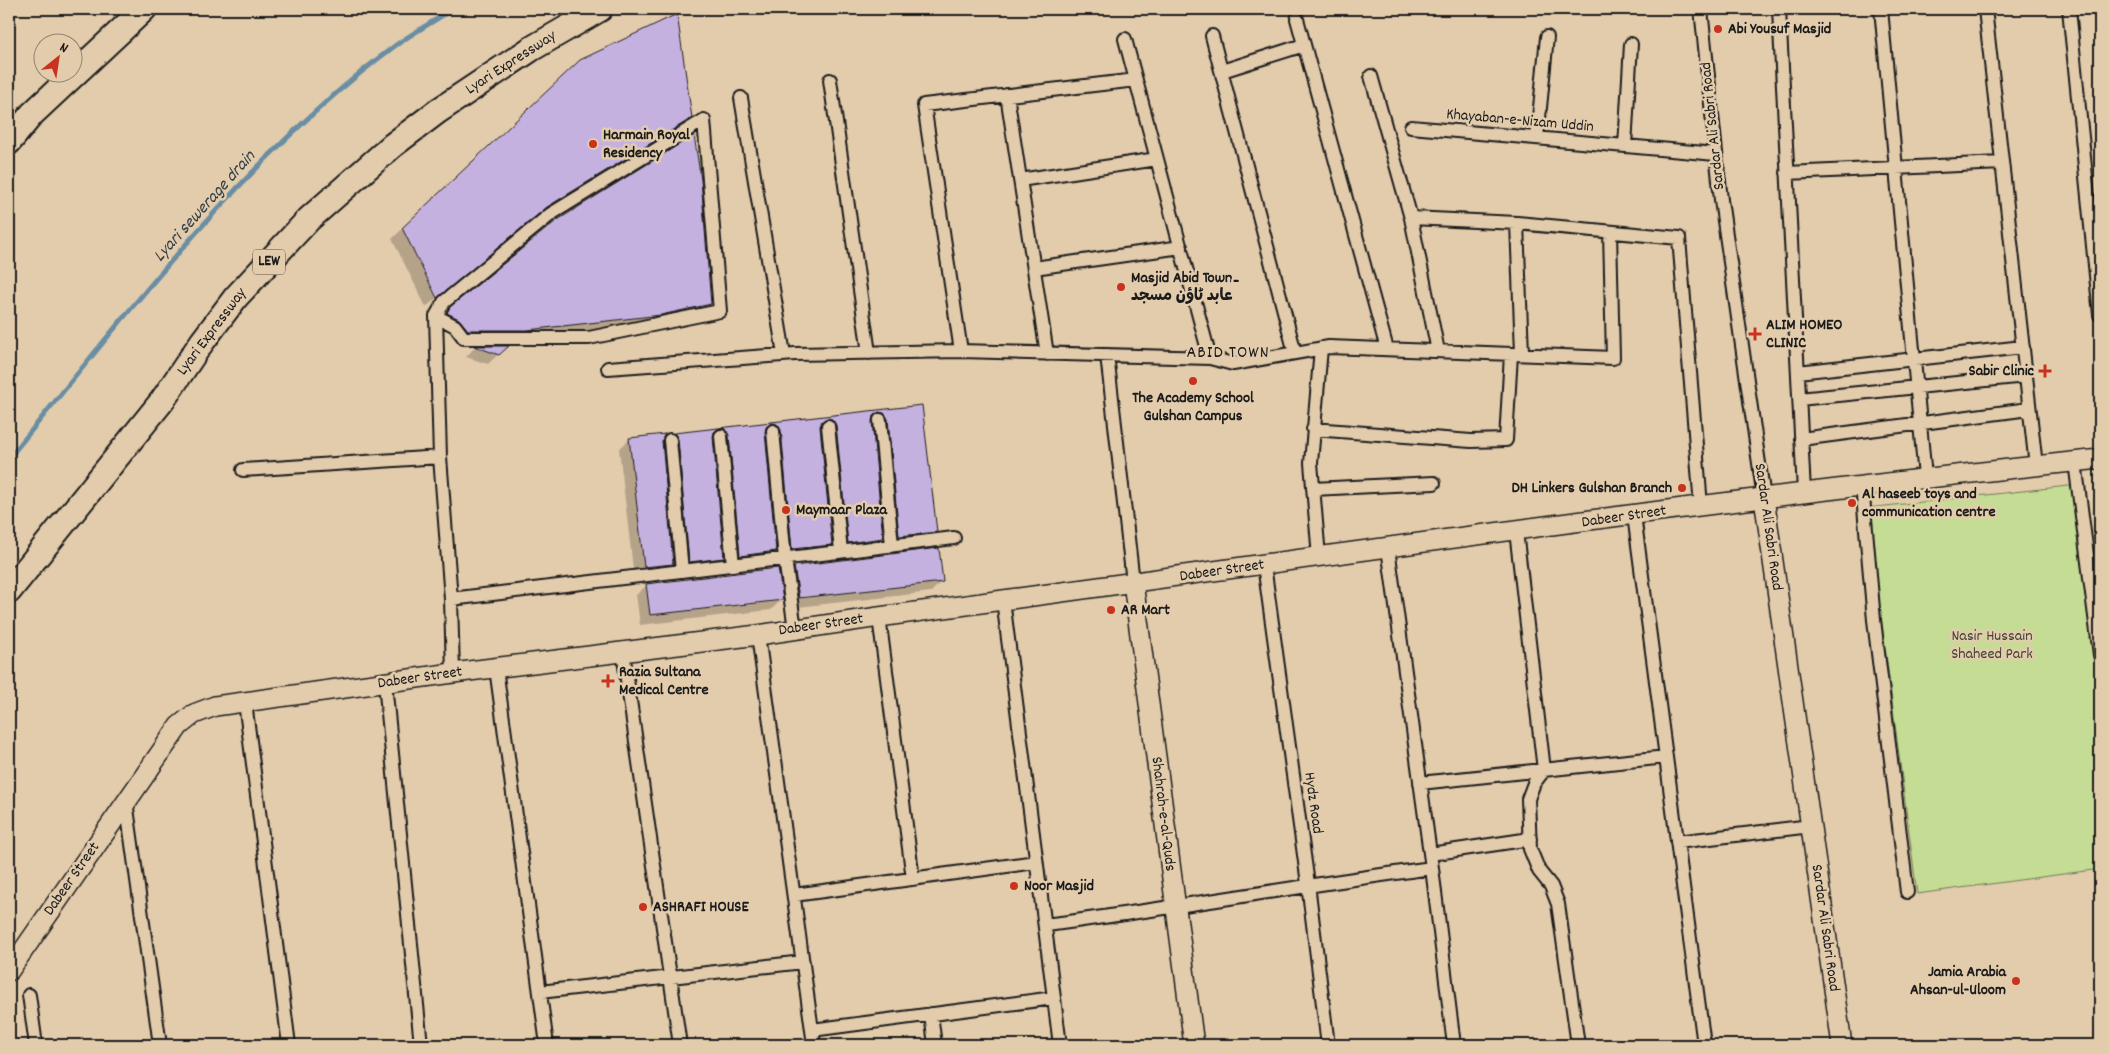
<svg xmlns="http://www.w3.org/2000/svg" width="2109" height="1054" font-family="Dekko,'Playpen Sans Arabic',sans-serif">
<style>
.green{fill:#c4dc93;stroke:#707c58}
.shadow{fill:#0003}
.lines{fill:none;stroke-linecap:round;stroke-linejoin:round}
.stream{stroke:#698ea4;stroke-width:5}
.building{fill:#c5b1e0;stroke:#1c1c1c}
.street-casing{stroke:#1c1c1c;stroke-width:16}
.secondary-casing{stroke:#1c1c1c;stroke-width:22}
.highway-casing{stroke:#1c1c1c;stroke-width:28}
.street{stroke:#e3ccac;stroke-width:12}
.secondary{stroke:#e3ccac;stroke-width:19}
.highway{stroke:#e3ccac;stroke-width:24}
.poi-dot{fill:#c8321e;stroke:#e3ccac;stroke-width:2}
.labels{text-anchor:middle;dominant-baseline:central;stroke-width:5;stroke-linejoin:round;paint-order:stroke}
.shield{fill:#e3ccac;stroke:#585147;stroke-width:1}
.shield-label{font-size:15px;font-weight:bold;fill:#1c1c1c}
.poi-label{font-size:16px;font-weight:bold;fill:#1c1c1c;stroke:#e3ccac;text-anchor:start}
.street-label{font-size:16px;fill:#1c1c1c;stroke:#e3ccac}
.park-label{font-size:16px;fill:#3e4234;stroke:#e3ccac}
.water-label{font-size:18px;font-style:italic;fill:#364249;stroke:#e3ccac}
.neighbourhood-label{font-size:18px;letter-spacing:1px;fill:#1c1c1c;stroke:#e3ccac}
</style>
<rect width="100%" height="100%" fill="#e3ccac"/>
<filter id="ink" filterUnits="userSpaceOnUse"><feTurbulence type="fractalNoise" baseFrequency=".02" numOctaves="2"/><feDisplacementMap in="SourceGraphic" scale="10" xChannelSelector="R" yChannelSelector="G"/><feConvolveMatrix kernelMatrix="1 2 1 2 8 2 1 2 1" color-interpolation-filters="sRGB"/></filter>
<g filter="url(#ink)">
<path class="green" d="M2077,485L2100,646V869L1917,894L1867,508Z"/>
<path class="shadow" d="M691,117L680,128L535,217L426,307L392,239L402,229Z
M710,304L700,314L650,325L517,339L458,340L440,319L451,308Z
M475,347H506L488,364L466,357Z
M921,406L936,531L925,542L889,546L878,430L874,423L871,422L882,538L872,548L838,552L826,436L821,429L819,428L831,544L821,554L782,559L771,441L767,434L764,433L775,551L765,561L730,565L719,446L715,439L712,438L723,557L713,567L679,571L664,444L674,434Z
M630,439L661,441L672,563L662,574L634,577L619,449Z
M795,567L941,582L931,592L789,608L784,577Z
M647,585L781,600L771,610L640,625L636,595Z"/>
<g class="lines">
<path class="stream" d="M9,458C128,313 244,158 396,45C414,32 434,21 453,9"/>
</g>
<path class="building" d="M677,14L692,118L547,207L437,298L402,228L580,60Z
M694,135L701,180L711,304L661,315L527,330H468L459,319L447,313L450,307L556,221Z
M474,346H509L499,355Z
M922,405L937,532L899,536L888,419L884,413L879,412L873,416L872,421L883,538L848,543L836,425L832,419L827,418L821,422L820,427L832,545L792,549L781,430L777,424L772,423L766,427L765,432L776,551L740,556L729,435L725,429L720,428L714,432L713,437L724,558L689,562L678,439L674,433Z
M665,434L662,441L673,564L644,567L629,438Z
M939,548L943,582L799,598L794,566Z
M778,568L783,600L650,615L646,584Z"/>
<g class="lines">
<g class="street-casing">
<path id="street" d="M1701,9L1721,200L1764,498
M1779,9L1804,492
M1881,9L1925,477
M1985,9L2036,466
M2069,9L2100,315
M1297,19L1387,349
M1212,36L1295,353
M1125,39L1210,358L1233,364L1329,347L1613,358L1610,232
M1222,71L1304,45
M1371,76L1411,218L1438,351
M830,80L869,353
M1007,95L1047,354
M741,98L784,354
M1411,127L1716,154
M1537,138L1547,37
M1625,146L1631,44
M1787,173L2002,163
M1020,180L1157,159
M1411,218L1517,223L1679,238L1701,506
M1517,223L1522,353
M1034,268L1181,247
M436,316L455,326L464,338H589L720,311L704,120L551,214L444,302L436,316L440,457L451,599L453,673
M961,351L924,105L1136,80
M1107,355L1133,582
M608,368L795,354L961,351L1210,358
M1798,372L2023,347
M1799,399L2026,376
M880,420L892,545
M828,426L841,551
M1313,429L1471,441L1506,440L1511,354
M773,431L785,559L795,629
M721,436L733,565
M1801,439L2029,409
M670,440L682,571
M2075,462L2100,655
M243,470L440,457
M1862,485L1874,620L1907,892
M1313,489L1434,483
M1634,515L1704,1045
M1516,531L1544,770L1534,783L1528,799L1530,849L1539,871L1551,886L1558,904L1578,1045
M1388,548L1432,868L1454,1045
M1319,557L1311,463L1321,348
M1264,565L1308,884L1328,1045
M451,599L954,538
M1003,600L1060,1045
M879,617L913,879
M758,635L814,1045
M623,652L680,1045
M496,668L547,1045
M385,683L421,1045
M245,702L289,1045
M1420,783L1666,757
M126,801L160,1045
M1677,842L1811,826
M1430,854L1530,839
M794,895L1036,862
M1046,925C1175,908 1303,885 1432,868
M540,992L803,962
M29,995L36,1045
M931,1014L935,1045
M812,1030L1054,998"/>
</g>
<g class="secondary-casing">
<path id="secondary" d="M1764,498L1842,1045
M1133,582L1194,1045
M9,971L179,726L194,714L215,706L453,673L758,635L879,617C1285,562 1692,502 2100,459"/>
</g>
<g class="highway-casing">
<path id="highway" d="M9,142L32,114L144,9
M9,591L162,401L202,342L236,297L309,219L393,145L438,111L531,49L600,9"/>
</g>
<use href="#street" class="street"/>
<use href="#secondary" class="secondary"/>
<use href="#highway" class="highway"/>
</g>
</g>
<g class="poi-dot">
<circle cx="1718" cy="29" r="5"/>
<circle cx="593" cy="144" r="5"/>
<circle cx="1121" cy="287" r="5"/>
<path d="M1752.5 326.5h5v5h5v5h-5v5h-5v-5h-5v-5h5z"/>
<path d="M2042.5 363.5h5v5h5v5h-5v5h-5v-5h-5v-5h5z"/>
<circle cx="1193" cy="381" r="5"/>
<circle cx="1682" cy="488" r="5"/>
<circle cx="1852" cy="503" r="5"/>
<circle cx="786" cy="510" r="5"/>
<circle cx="1111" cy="610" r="5"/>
<path d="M605.5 673.5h5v5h5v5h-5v5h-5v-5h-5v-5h5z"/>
<circle cx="1014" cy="886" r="5"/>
<circle cx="643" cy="907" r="5"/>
<circle cx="2016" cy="981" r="5"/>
</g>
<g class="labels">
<rect class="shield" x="253" y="249.5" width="32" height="25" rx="4"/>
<g class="shield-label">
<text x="269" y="262">LEW</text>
</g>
<g class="poi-label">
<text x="1728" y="29">Abi Yousuf Masjid</text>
<text x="603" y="135">Harmain Royal<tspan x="603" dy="18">Residency</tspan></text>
<text x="1131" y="278">Masjid Abid Town۔<tspan x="1131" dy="18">عابد ٹاؤن مسجد</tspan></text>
<text x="1766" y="325">ALIM HOMEO<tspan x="1766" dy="18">CLINIC</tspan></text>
<text x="2034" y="371" text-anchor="end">Sabir Clinic</text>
<text x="1193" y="398" text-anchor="middle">The Academy School<tspan x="1193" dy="18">Gulshan Campus</tspan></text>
<text x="1672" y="488" text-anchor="end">DH Linkers Gulshan Branch</text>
<text x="1862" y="494">Al haseeb toys and<tspan x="1862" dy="18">communication centre</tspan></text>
<text x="796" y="510">Maymaar Plaza</text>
<text x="1121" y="610">AR Mart</text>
<text x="619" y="672">Razia Sultana<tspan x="619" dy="18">Medical Centre</tspan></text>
<text x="1024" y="886">Noor Masjid</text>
<text x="653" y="907">ASHRAFI HOUSE</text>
<text x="2006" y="972" text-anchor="end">Jamia Arabia<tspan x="2006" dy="18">Ahsan-ul-Uloom</tspan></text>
</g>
<g class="street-label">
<text transform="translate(511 63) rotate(-33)">Lyari Expressway</text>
<text transform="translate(1520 121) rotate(5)">Khayaban-e-Nizam Uddin</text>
<text transform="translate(1713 126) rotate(-96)">Sardar Ali Sabri Road</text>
<text transform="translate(212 332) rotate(-53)">Lyari Expressway</text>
<text transform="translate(1624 517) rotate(-8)">Dabeer Street</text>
<text transform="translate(1768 527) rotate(82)">Sardar Ali Sabri Road</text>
<text transform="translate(1222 571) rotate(-8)">Dabeer Street</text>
<text transform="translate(821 625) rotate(-8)">Dabeer Street</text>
<text transform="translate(420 678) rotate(-8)">Dabeer Street</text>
<text transform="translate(1313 803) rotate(82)">Hydz Road</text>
<text transform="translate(1163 814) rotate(83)">Shahrah-e-al-Quds</text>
<text transform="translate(72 879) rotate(-55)">Dabeer Street</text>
<text transform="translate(1825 928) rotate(82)">Sardar Ali Sabri Road</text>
</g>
<g class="park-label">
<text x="1992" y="636">Nasir Hussain<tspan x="1992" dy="18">Shaheed Park</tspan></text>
</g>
<g class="water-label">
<text transform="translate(205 207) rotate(-48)">Lyari sewerage drain</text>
</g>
<g class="neighbourhood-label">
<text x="1228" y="353">ABID TOWN</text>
</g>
</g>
<rect width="2109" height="1054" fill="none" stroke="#e3ccac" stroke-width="30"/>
<rect x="15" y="15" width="2079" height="1024" fill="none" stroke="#1c1c1c" stroke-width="2" filter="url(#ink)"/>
<g transform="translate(58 58) rotate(30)"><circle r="24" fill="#e3ccac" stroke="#938672"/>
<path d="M0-4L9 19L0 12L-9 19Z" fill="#c8321e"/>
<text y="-8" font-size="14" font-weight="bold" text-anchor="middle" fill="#1c1c1c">N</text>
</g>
</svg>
